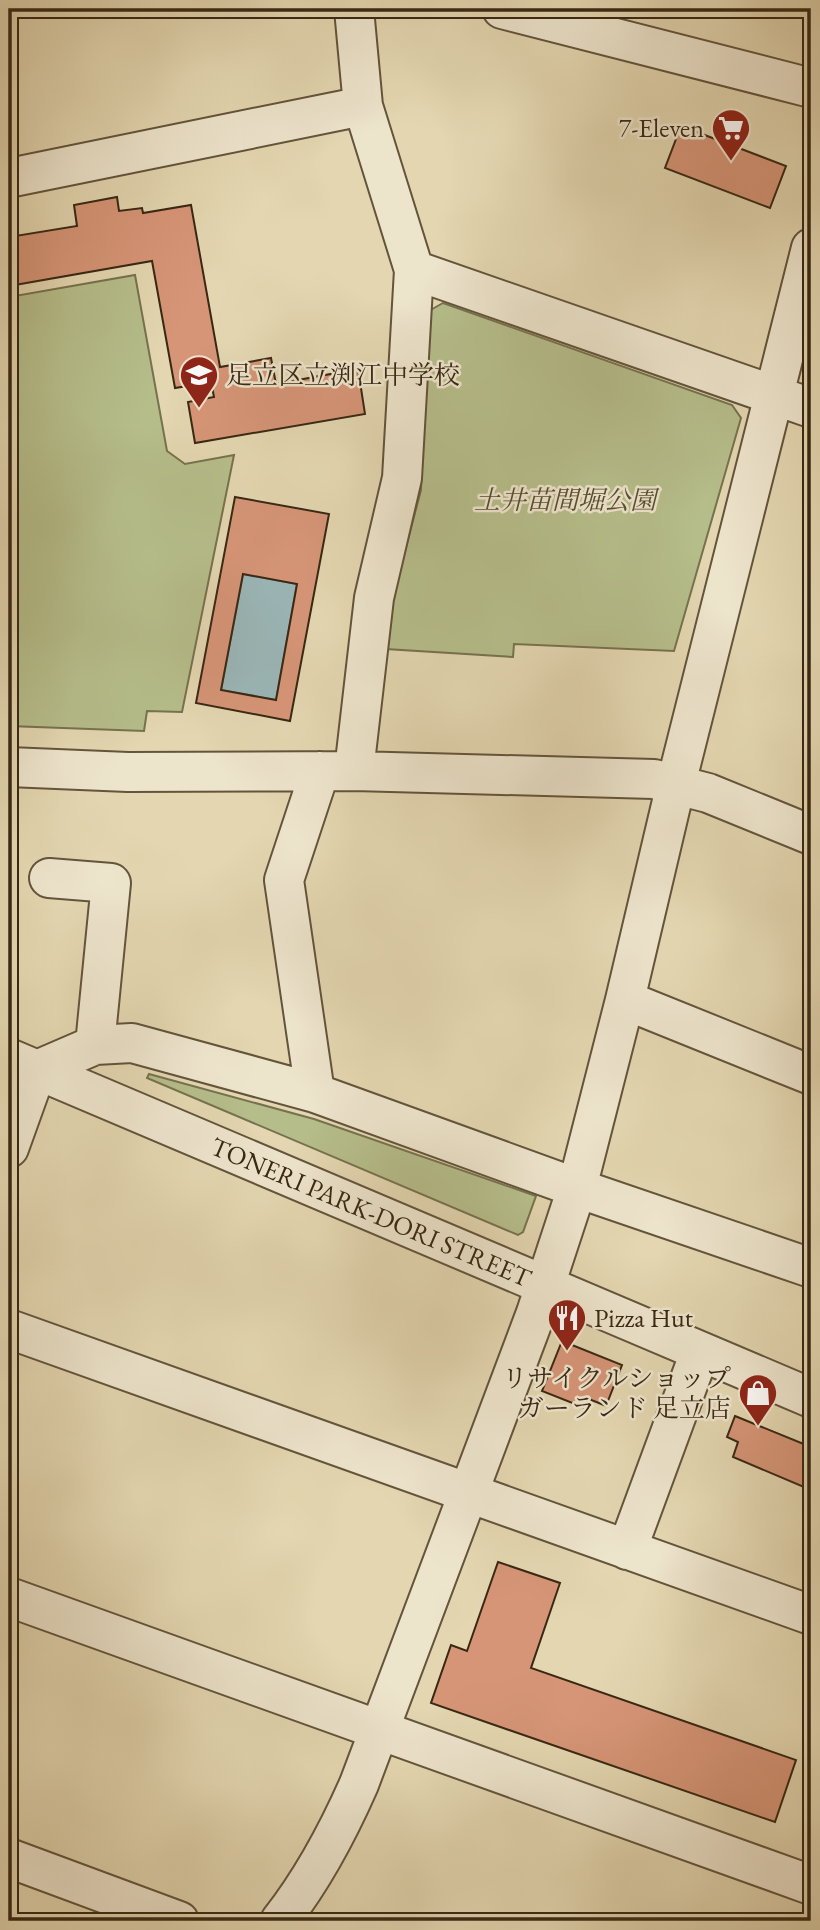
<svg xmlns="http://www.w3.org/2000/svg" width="820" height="1930" font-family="'EB Garamond','Noto Serif JP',serif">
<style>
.green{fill:#b5bd8a;stroke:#76724f;stroke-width:2}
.water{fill:#9ab6b7;stroke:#737d76;stroke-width:2}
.building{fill:#d69577;stroke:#382814;stroke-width:2;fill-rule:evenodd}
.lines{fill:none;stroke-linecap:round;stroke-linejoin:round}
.minor-casing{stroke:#63543b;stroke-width:42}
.minor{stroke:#ede4cc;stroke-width:38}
.labels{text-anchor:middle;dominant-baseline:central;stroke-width:5;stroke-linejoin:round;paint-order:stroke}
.poi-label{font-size:26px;fill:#382814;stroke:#ede4cc;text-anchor:end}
.park-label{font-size:26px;font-style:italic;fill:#574d32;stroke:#ede4cc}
.street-label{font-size:26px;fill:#382814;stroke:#ede4cc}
</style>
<rect width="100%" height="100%" fill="#e3d6b0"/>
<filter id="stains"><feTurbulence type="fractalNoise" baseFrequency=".00286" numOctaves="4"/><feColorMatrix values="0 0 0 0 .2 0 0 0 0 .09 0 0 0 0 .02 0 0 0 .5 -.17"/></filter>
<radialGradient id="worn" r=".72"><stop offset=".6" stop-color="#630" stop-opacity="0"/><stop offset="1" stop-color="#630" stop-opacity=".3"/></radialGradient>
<path class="green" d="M135,275L167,451L185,464L234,455L182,712L147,711L144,731L9,726V297Z
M443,303L732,405L741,418L674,651L514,644L513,657L386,649L390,608L421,490L427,312Z
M149,1074L314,1119L536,1196L523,1232L518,1235L147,1078Z"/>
<path class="water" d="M243,574L297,584L276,700L221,690Z"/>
<path class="building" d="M681,126L786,166L770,208L665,168Z
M117,197L119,211L142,208L143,213L191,205L220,367L271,358L276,384L358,369L365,414L195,443L188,402L214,397L211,382L175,388L152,261L9,286V237L77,226L74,205Z
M235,497L329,514L290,721L196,703ZM243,574L297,584L276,700L221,690Z
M562,1341L622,1365L606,1406L589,1399L585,1408L542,1391Z
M735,1416L811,1447V1490L733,1457L738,1442L727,1437Z
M498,1562L560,1583L531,1668L796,1760L775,1822L431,1703L451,1645L467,1651Z"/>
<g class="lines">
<g class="minor-casing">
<path id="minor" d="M354,9L363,106L414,270L402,478L374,598L354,771
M502,9L811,88
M9,178L363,106
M414,270L811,408
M9,767L128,772L354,771L654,779L708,793L811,835
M49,878L111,883L95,1045
M625,1000L811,1075
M9,1058L811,1398
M315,1093L284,880L320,771
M9,1148L37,1070L95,1045L132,1043L315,1093L577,1188L811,1268
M9,1329L811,1615
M627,1550L700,1352
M9,1597L811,1885
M9,1858L179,1921
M280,1921C313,1879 337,1834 359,1784L536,1313L577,1188L625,1000L676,784L811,248"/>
</g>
<use href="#minor" class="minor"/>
</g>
<defs>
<g id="supermarket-pin" transform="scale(2.0125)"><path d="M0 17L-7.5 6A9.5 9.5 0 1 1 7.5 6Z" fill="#8f2418" stroke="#ede4cc"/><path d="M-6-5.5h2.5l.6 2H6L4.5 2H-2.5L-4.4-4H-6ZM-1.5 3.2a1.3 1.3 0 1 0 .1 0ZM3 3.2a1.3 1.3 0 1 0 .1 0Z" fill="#fff"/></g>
<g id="school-pin" transform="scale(2.0125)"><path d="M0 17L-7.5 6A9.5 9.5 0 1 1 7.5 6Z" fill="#8f2418" stroke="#ede4cc"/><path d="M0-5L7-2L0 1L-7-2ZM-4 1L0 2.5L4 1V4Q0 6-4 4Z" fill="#fff"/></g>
<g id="restaurant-pin" transform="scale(2.0125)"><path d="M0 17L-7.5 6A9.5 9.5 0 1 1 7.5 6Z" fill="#8f2418" stroke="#ede4cc"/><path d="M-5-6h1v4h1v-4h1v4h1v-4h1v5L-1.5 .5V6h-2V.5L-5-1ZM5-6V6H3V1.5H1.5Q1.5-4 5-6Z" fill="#fff"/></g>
<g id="shop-pin" transform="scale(2.0125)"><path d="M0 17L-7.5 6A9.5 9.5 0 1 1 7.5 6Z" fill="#8f2418" stroke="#ede4cc"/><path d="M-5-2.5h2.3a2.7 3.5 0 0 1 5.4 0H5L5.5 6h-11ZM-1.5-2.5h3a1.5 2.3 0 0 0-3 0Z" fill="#fff"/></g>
</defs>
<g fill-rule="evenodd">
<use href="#supermarket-pin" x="731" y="128"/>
<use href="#school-pin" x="199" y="375"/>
<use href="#restaurant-pin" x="567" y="1318"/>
<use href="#shop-pin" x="758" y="1393"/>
</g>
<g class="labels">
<g class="poi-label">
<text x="704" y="128">7-Eleven</text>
<text x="226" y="375" text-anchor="start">足立区立渕江中学校</text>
<text x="594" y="1318" text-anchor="start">Pizza Hut</text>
<text x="731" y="1378">リサイクルショップ<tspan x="731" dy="30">ガーランド 足立店</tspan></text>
</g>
<g class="park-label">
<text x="565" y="500">土井苗間堀公園</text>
</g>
<g class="street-label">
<text transform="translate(371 1212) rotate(23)">TONERI PARK-DORI STREET</text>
</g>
</g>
<rect width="820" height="1930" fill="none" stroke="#e3d6b0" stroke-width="35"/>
<rect x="10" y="10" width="799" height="1909" fill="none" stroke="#382814" stroke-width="3.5"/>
<rect x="18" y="18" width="785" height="1895" fill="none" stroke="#382814" stroke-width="2"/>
<rect width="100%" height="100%" filter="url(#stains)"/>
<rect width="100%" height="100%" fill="url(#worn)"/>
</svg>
